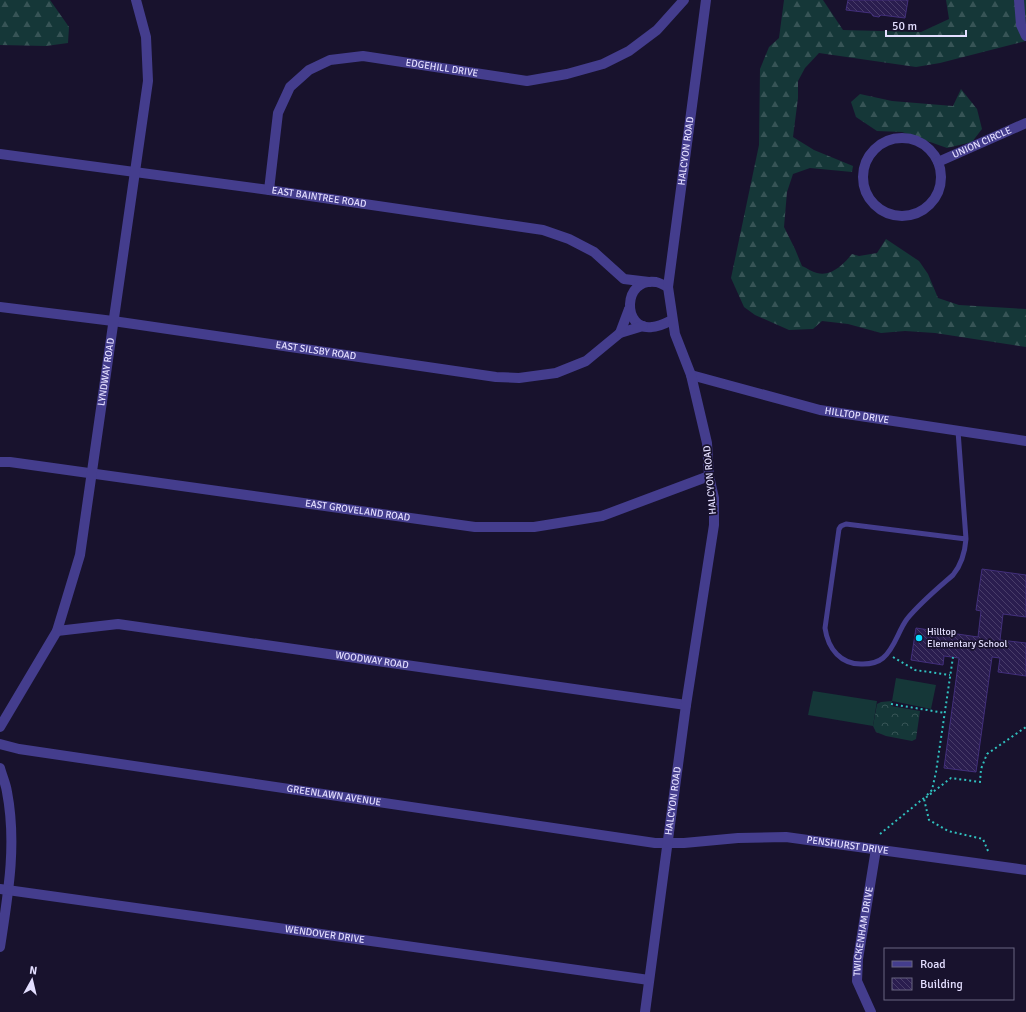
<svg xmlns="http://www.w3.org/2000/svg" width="1026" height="1012" font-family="Signika,sans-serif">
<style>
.forest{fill:url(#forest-firs)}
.park{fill:url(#park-crowns)}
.pitch{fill:#153738}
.building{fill:url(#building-back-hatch);stroke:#422f7b}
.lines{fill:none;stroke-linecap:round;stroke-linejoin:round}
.path{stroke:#30c1bf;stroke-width:2;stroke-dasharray:2 3;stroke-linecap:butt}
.lane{stroke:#443d8d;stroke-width:5}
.street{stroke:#443d8d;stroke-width:10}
.poi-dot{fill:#0adaff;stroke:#18122d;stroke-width:1.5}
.labels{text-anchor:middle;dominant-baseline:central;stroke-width:3.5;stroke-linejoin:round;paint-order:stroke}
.street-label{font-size:10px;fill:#e3deff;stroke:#18122d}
.poi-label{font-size:10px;fill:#e3deff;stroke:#18122d;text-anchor:start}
</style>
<defs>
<pattern id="forest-firs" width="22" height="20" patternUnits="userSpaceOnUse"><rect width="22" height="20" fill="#153738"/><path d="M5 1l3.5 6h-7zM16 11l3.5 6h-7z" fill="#375456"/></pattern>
<pattern id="park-crowns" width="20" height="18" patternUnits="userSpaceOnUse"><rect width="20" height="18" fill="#153738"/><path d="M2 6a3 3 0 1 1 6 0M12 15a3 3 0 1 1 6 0" fill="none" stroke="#375456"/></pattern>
<pattern id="building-back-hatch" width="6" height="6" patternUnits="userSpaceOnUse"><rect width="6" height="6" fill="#2a1d4f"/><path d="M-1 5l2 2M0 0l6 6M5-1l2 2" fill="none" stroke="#493d69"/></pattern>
</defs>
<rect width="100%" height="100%" fill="#18122d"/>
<path class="forest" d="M0,0H50L69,27L68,43L46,46L0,45Z
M784,0H823L843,30L921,32L949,19L946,0H1026V41L940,63L916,67L819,53L805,68L798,81V98L793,137L814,150L853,166L852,172L810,168L793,174L787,192L784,227L795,249L802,266C807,268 812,272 817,273C831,277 844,264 852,254L859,256L877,253L886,239L919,261L928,274L938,298L959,305L1026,309V347L935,333L905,331L881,333L848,324L822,321L813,329L789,330L755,315L744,307L731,278L759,145L760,69L769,47L779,38Z
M961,89L977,109L982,129L972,142L947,148L902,132L877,131L856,117L851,102L860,94L892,101L953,106Z"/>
<path class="park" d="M892,701L891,706L920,711L916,739L912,741L886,736L876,732L873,726L877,704L881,702Z"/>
<path class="pitch" d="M896,678L936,685L931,709L892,701Z
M813,691L877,701L873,726L808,715Z"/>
<path class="building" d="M848,0H908L905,18L881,15L879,17L873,16L871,13L846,10Z
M982,569L1026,575V617L1003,614L1000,640L1026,643V676L998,672L1000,658L992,657L976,772L944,768L959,658L944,656L943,665L911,660L916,628L978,637L981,611L976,610Z"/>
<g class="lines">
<path class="path" d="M893,657L915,670L950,675
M891,704L945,713
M927,795L932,790L936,772L953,657
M880,834L924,798
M988,851L983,839L948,831L929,820L924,799L951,778L980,782L981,769L987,754L1026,727"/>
<path class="lane" d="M958,431L966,539C965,552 962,564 953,575C937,589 921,602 907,619C898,631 895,648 883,658C877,663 870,664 863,664C841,665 828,649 825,628L839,529L841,526L846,524L966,539"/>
<g class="street">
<path d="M1019,0L1021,25L1026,36"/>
<circle cx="902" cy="177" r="39"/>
<path id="s1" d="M0,154L269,190L543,230L569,239L594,252L624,279L649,282"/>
<path id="s2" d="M938,162L1026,123"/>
<path id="s3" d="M269,190L278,113L290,87L309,70L330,60L363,56L527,81L567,74L603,64L629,51L657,30L684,0"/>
<path d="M668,287C664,285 660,283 656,282C622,277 622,331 652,327C659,327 666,323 672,320"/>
<path id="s4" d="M0,307L113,321L496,377L519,378L556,373L586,361L620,333L643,326"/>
<path d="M620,333L629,309"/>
<path id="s5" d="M691,375L820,410L1026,441"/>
<path id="s6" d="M0,462H10L475,527H534L602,516L709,476"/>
<path id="s7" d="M57,631L118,624L686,705"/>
<path id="s8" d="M0,727L57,631L80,555L148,81L146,37L136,0"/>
<path id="s9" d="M0,744L19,749L655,843H684L738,838L786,837L1026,870"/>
<path d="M0,768C2,776 6,784 7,792C17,844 8,895 0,947"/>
<path id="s10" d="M0,889L649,980"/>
<path id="s11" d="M645,1012L686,705L714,525V498L709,476L707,443L691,375L675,334L668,287L706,0"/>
<path id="s12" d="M871,1012L857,981L858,959L876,849"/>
</g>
</g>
<circle class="poi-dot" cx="919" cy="638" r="4"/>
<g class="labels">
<g class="street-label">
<text stroke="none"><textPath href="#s3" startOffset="268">EDGEHILL DRIVE</textPath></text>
<text stroke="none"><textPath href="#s2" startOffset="48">UNION CIRCLE</textPath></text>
<text stroke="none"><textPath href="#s11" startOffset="873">HALCYON ROAD</textPath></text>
<text stroke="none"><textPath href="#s1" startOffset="322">EAST BAINTREE ROAD</textPath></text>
<text stroke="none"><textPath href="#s4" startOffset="319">EAST SILSBY ROAD</textPath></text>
<text stroke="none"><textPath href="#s8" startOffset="376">LYNDWAY ROAD</textPath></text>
<text stroke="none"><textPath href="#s5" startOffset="171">HILLTOP DRIVE</textPath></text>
<text transform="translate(710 480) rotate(-95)">HALCYON ROAD</text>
<text stroke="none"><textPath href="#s6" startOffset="361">EAST GROVELAND ROAD</textPath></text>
<text stroke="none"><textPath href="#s7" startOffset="318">WOODWAY ROAD</textPath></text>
<text stroke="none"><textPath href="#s9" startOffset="338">GREENLAWN AVENUE</textPath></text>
<text stroke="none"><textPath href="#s11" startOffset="213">HALCYON ROAD</textPath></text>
<text stroke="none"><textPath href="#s9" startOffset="856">PENSHURST DRIVE</textPath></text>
<text stroke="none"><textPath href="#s12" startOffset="84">TWICKENHAM DRIVE</textPath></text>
<text stroke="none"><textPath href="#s10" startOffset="328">WENDOVER DRIVE</textPath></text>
</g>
<g class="poi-label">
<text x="927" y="632">Hilltop<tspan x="927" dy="12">Elementary School</tspan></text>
</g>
</g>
<rect x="884" y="948" width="130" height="52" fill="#18122d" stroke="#696481"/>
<rect x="892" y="961" width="20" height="6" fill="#443d8d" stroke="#696481"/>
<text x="920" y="968" font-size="12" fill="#e3deff">Road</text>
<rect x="892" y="978" width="20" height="12" fill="url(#building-back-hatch)" stroke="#696481"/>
<text x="920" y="988" font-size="12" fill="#e3deff">Building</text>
<g transform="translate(32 980) rotate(8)" stroke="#18122d" stroke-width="3" paint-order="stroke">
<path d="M0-3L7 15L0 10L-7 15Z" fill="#e3deff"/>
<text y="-6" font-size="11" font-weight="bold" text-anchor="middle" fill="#e3deff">N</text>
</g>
<path d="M886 30v6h80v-6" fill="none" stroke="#e3deff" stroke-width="2"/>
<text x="892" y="30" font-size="12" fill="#e3deff" stroke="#18122d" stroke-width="3" paint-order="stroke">50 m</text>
</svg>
